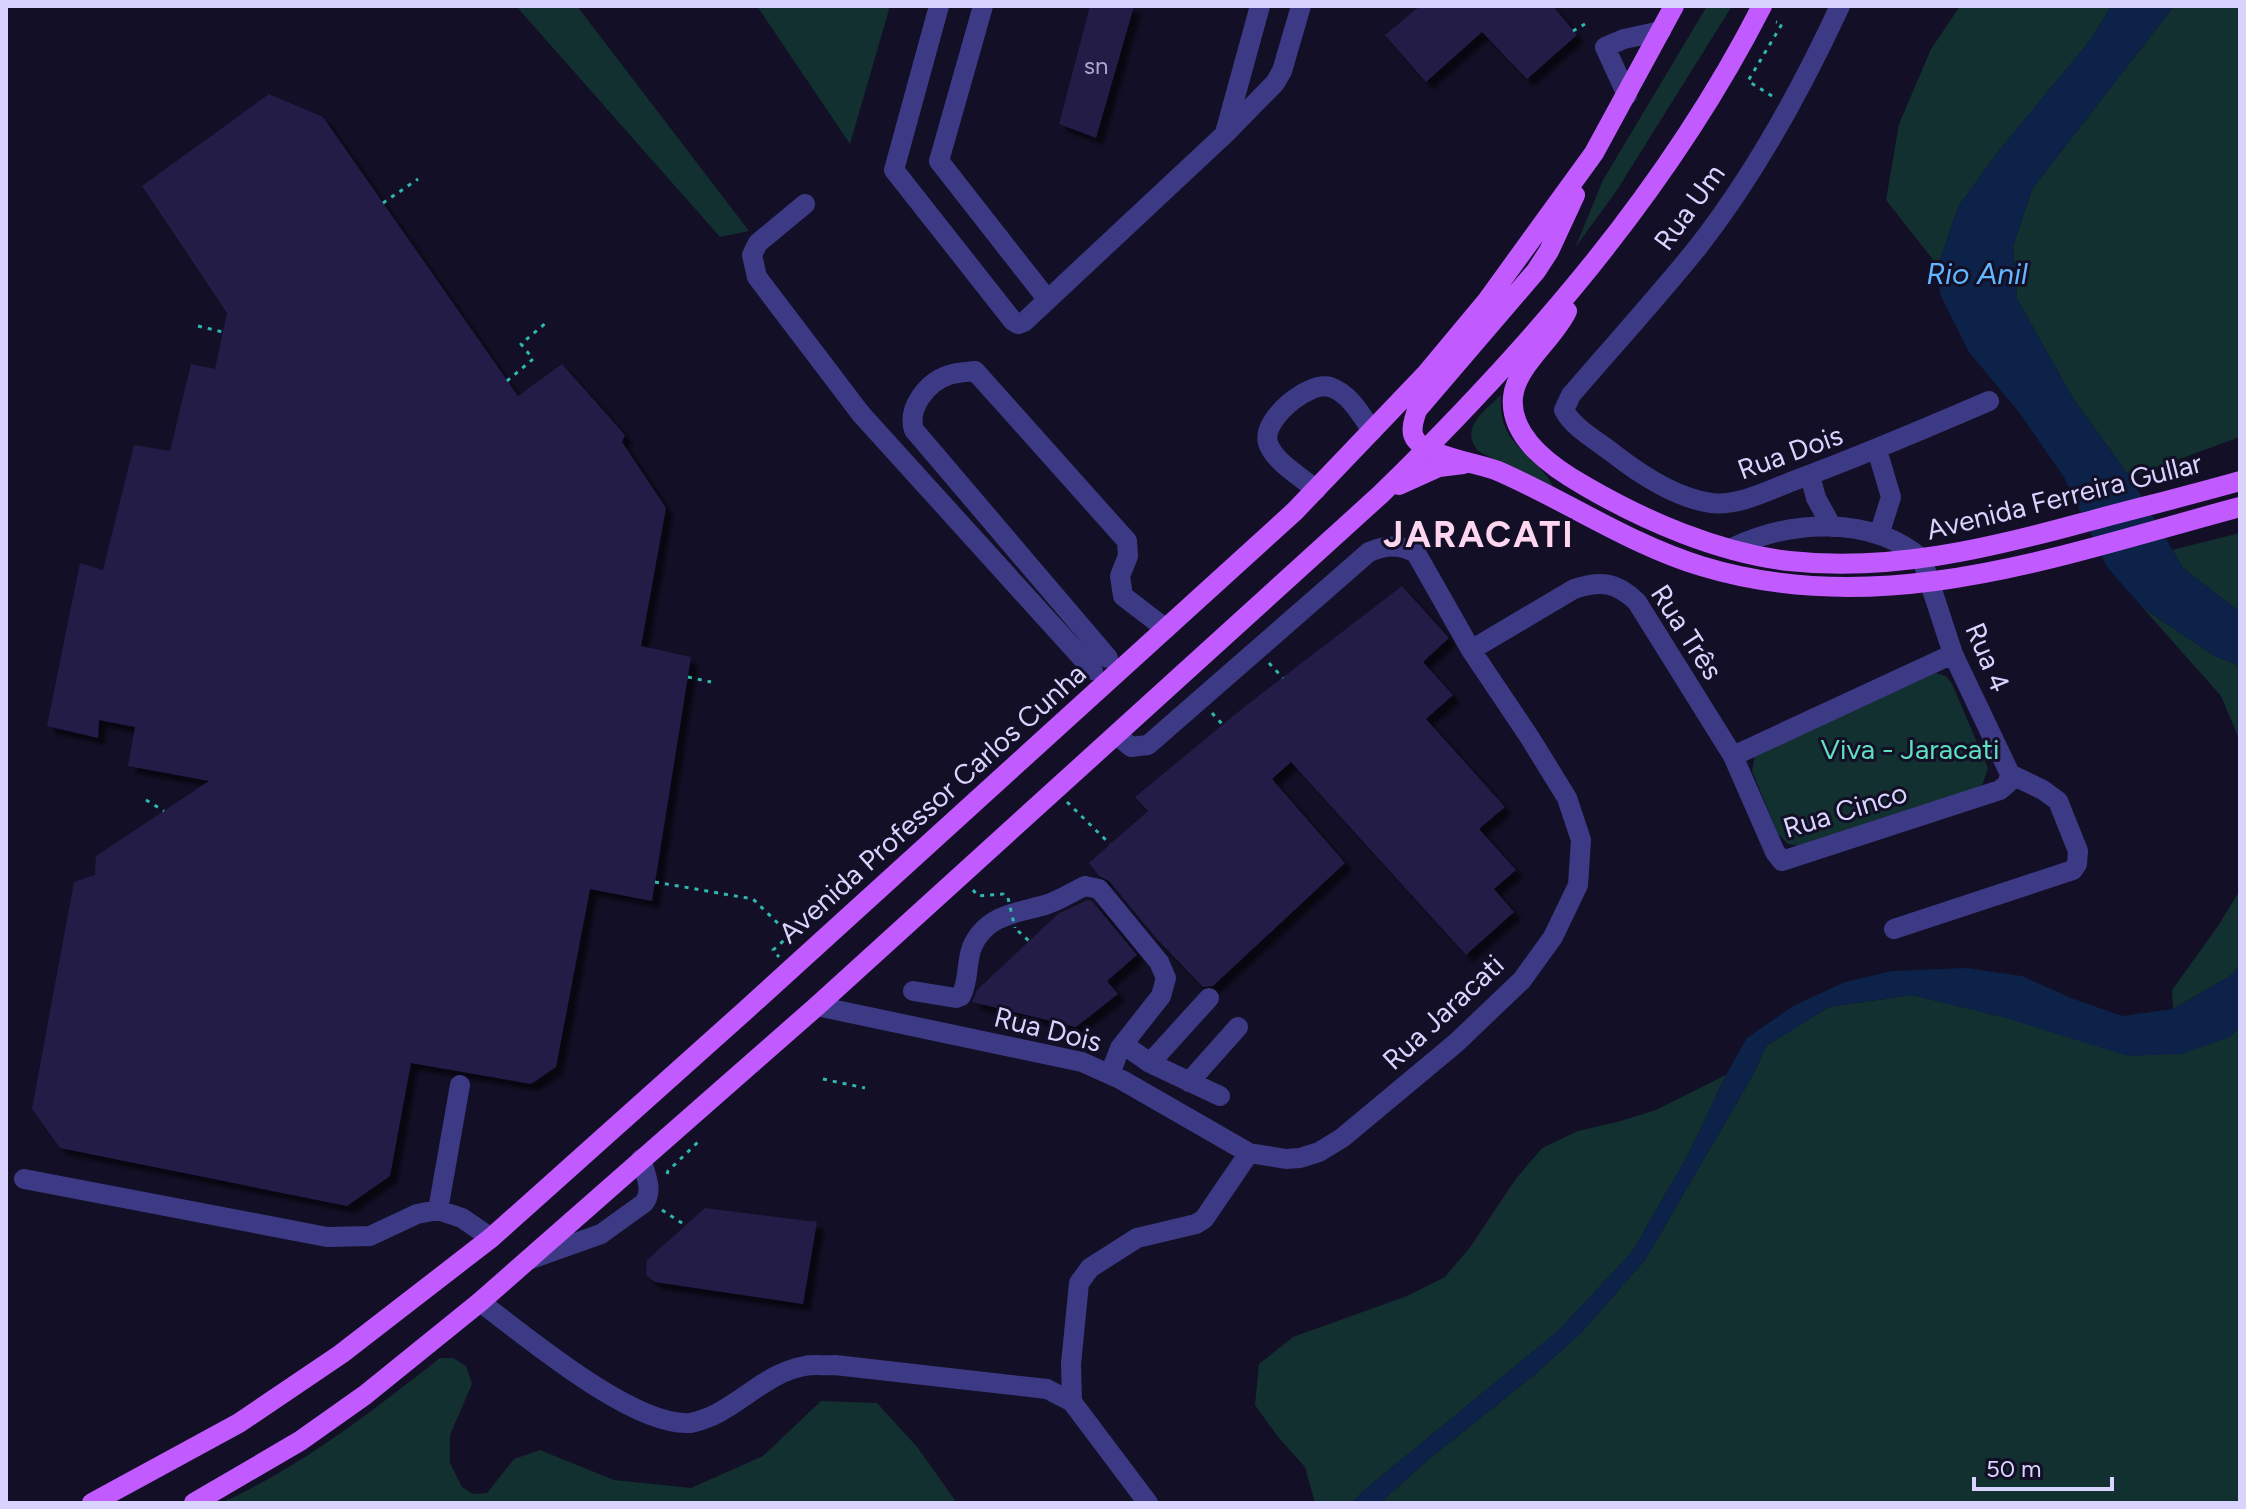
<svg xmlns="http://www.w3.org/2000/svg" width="2246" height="1509" font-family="Figtree,sans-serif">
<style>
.green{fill:#12302f}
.water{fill:#0c2248}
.building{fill:#241b47;filter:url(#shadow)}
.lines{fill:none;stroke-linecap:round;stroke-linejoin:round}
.path{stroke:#2fb8b0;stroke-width:3;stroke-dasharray:4 6;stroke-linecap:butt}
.minor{stroke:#3d3a85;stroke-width:20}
.major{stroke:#c25bff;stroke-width:20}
.path-bridge{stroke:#2fb8b0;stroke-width:3;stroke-dasharray:4 6;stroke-linecap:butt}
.labels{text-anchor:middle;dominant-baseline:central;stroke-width:6;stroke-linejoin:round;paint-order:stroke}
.number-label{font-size:24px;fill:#aca6d1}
.street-label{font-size:28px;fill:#d9d4ff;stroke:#130f26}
.park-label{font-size:28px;fill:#5fe0c0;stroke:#130f26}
.water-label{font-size:30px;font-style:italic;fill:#62b6ff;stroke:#130f26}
.district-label{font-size:36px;font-weight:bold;letter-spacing:2px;fill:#ffd6f0;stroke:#130f26}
</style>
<defs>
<filter id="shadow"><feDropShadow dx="7" dy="7" stdDeviation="2" flood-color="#0009"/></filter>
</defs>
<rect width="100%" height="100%" fill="#130f26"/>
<path class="green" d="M516,6H577L749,231L720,237Z
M757,6H890L850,144Z
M1707,6H1732L1617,190L1575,248L1603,180Z
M1960,6H2111L2092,38L1998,152L1958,207L1938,266L1886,200L1899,124L1931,49Z
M2174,6H2240V437L2130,477L2074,400L2017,299L2013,247L2032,189Z
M1501,395C1497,446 1533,450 1553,486L1543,484L1478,451C1459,427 1485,411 1501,395Z
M2240,533V612L2183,568L2172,550Z
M2143,608L2215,656L2240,666V741L2221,696Z
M1936,673L1946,676L1952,684L1988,768L1983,783L1978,789L1801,846L1788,844L1778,834L1752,771L1755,755Z
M2240,890V966L2230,976L2173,1009L2172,990L2218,926Z
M1912,995L1999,1016L2230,1037L2240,1026V1503H1380L1430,1458L1534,1375L1580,1334L1645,1260L1753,1075L1766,1046L1829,1007Z
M1726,1075L1688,1155L1632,1252L1558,1331L1362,1492L1352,1503H1315L1305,1467L1278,1437L1255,1405L1259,1364L1293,1337L1407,1296L1445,1277L1471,1246L1515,1180L1542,1148L1578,1131L1617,1122L1656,1110Z
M440,1358H453L466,1366L472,1384L450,1435V1463L462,1487L473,1494L487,1493L514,1459L540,1450L614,1480L691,1488L763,1456L821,1401L877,1403L918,1448L957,1503H221C301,1467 371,1412 440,1358Z"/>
<path class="water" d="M2111,6H2174L2032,189L2013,247L2017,299L2074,400L2130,477L2183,568L2240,612V666L2215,656L2143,608L2107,567L2064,477L2018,411L1969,352L1940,294L1938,266L1958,207L1998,152L2092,38Z
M2240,966V1026L2230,1037L2182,1054L2128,1056L1999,1016L1911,995L1829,1007L1766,1046L1753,1075L1645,1260L1580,1334L1534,1375L1430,1458L1380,1503H1352L1362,1492L1558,1331L1632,1252L1688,1155L1726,1075L1747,1038L1793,1006L1845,982L1892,971L1966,968L2022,976L2071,998L2122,1016L2173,1009L2230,976Z"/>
<path class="building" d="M1090,6H1134L1096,138L1059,124Z
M1420,6H1553L1577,35L1527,79L1482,32L1426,82L1385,35Z
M269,94L323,117L518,396L562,364L625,435L622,442L666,508L641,646L691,657L652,901L590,889L556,1067L531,1084L411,1063L390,1176L347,1206L60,1148L32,1109L74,882L95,875L96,856L209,781L128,766L135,727L99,720L98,738L47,726L80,563L103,570L134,445L170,451L191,364L215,369L227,313L142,186Z
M1402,586L1449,638L1423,662L1453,695L1426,719L1505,807L1479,829L1516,870L1494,889L1514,912L1466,955L1291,762L1272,779L1345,863L1213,986L1203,987L1156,938L1109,881L1099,876L1089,863L1148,811L1135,797L1243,708Z
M1087,900L1092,901L1137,955L1107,981L1118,994L1076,1027L972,1002L977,990L1058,914Z
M705,1208L817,1222L803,1304L655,1282L646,1275L647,1260Z"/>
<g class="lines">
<path class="path" d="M1573,31L1585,24
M1772,96L1748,81L1782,24L1776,22
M383,203L418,179
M198,326L223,332
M507,381L533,359L521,344L547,322
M1269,663L1283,678
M688,677L711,682
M1212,713L1223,725
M146,800L164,811
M1067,802L1110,844
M655,882L753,899L790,935L773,950L779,957
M973,890L978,896L1003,894L1006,897
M1018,931L1029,941
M823,1079L865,1088
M667,1174L668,1171L699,1141
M662,1210L685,1225"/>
<path class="minor" d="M939,6L894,170L1013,321L1018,324L1024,322L1225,134L1275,83L1282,71L1301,6
M983,6L939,161L1047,299
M1840,6C1801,90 1755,174 1698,247C1657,298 1613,346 1571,395L1564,410C1573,428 1598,441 1614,454C1641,475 1676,498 1711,503C1739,506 1767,491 1793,481C1859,457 1924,429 1989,401
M1627,95L1605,47L1624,39L1661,31
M1225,133L1260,6
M805,204L758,243L752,255L757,277L861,414L1093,670
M1877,450L1891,497L1879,535
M1810,475L1816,498L1832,527
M1316,490C1302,477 1274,462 1268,443C1261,420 1308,381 1330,387C1349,393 1361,414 1372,431
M1732,548C1790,520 1871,515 1922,559L1953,654L2010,774
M1471,650L1574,589C1600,580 1617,582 1637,602L1733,756L1775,852L1782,861L2000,790L2008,783L2010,774
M1108,658L914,430C907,408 927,382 949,375C957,372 967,372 975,371L1127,541L1128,556L1120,576L1123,596L1166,629
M1733,756L1953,654
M1894,929L2073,870L2077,864L2078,851L2058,801L2043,790L2010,774
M913,991L956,998L961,996C969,981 966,963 972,947C986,915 1016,913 1045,905C1059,901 1072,892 1085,886L1099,889L1159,962L1166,978L1161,996L1120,1048L1110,1074
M817,1006L1082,1062L1122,1080L1249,1153L1286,1159L1300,1158L1319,1152L1342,1138L1456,1043L1522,980L1553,937L1578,885L1581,840L1567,798L1530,738L1471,650L1416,553C1399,544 1386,545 1369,552L1148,745L1131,747L1117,735
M1123,1044L1150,1063L1220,1096
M1150,1063L1209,998
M1189,1082L1238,1027
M24,1179L327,1237L370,1236L417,1214L438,1210L462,1218L491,1238
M438,1210L460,1085
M528,1260L601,1234L644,1203C654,1191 645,1173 641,1159
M480,1302C526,1336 633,1427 690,1423C698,1422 707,1418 714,1415C745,1400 769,1372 805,1366C815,1364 826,1366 835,1365L1047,1389L1072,1402L1148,1503
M1072,1402L1071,1364L1079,1283L1090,1268L1137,1238L1196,1224L1204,1219L1249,1153"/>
<path class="major" d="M1575,195L1549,251L1536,271L1417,410C1415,417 1411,426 1413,434C1417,455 1479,463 1498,471C1567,501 1629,544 1701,566C1884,622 2063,554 2240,507
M1567,311C1554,339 1516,366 1513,397C1509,438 1553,468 1585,486C1645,521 1719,553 1789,561C1889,572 1986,549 2082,523C2134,509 2187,496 2240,481
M1399,485L1439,467L1463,464
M92,1503L239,1423L341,1354L491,1238L747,1009L1295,511L1426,374L1486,302L1594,153L1674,6
M194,1503L300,1441L365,1395L480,1302L817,1006L1381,494C1529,349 1667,192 1762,6"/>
<path class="path-bridge" d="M1008,898L1015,928"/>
</g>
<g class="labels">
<g class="number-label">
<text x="1096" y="65">sn</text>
</g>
<g class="street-label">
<text transform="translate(1689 207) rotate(-54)">Rua Um</text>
<text transform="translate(1790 452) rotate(-20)">Rua Dois</text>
<text transform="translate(2064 496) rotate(-14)">Avenida Ferreira Gullar</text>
<text transform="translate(1687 632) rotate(57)">Rua Três</text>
<text transform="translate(1988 657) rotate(67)">Rua 4</text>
<text transform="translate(932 803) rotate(-42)">Avenida Professor Carlos Cunha</text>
<text transform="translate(1845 810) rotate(-17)">Rua Cinco</text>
<text transform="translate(1443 1012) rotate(-43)">Rua Jaracati</text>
<text transform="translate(1048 1029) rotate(14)">Rua Dois</text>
</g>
<g class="park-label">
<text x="1910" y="749">Viva - Jaracati</text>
</g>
<g class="water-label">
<text x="1977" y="273">Rio Anil</text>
</g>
<g class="district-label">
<text x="1479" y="534">JARACATI</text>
</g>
</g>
<rect width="2246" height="1509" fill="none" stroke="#d9d4ff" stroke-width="16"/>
<path d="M1974 1477v12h138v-12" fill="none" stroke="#d9d4ff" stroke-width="4"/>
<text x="1986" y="1477" font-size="24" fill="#d9d4ff" stroke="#130f26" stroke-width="6" paint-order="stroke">50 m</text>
</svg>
